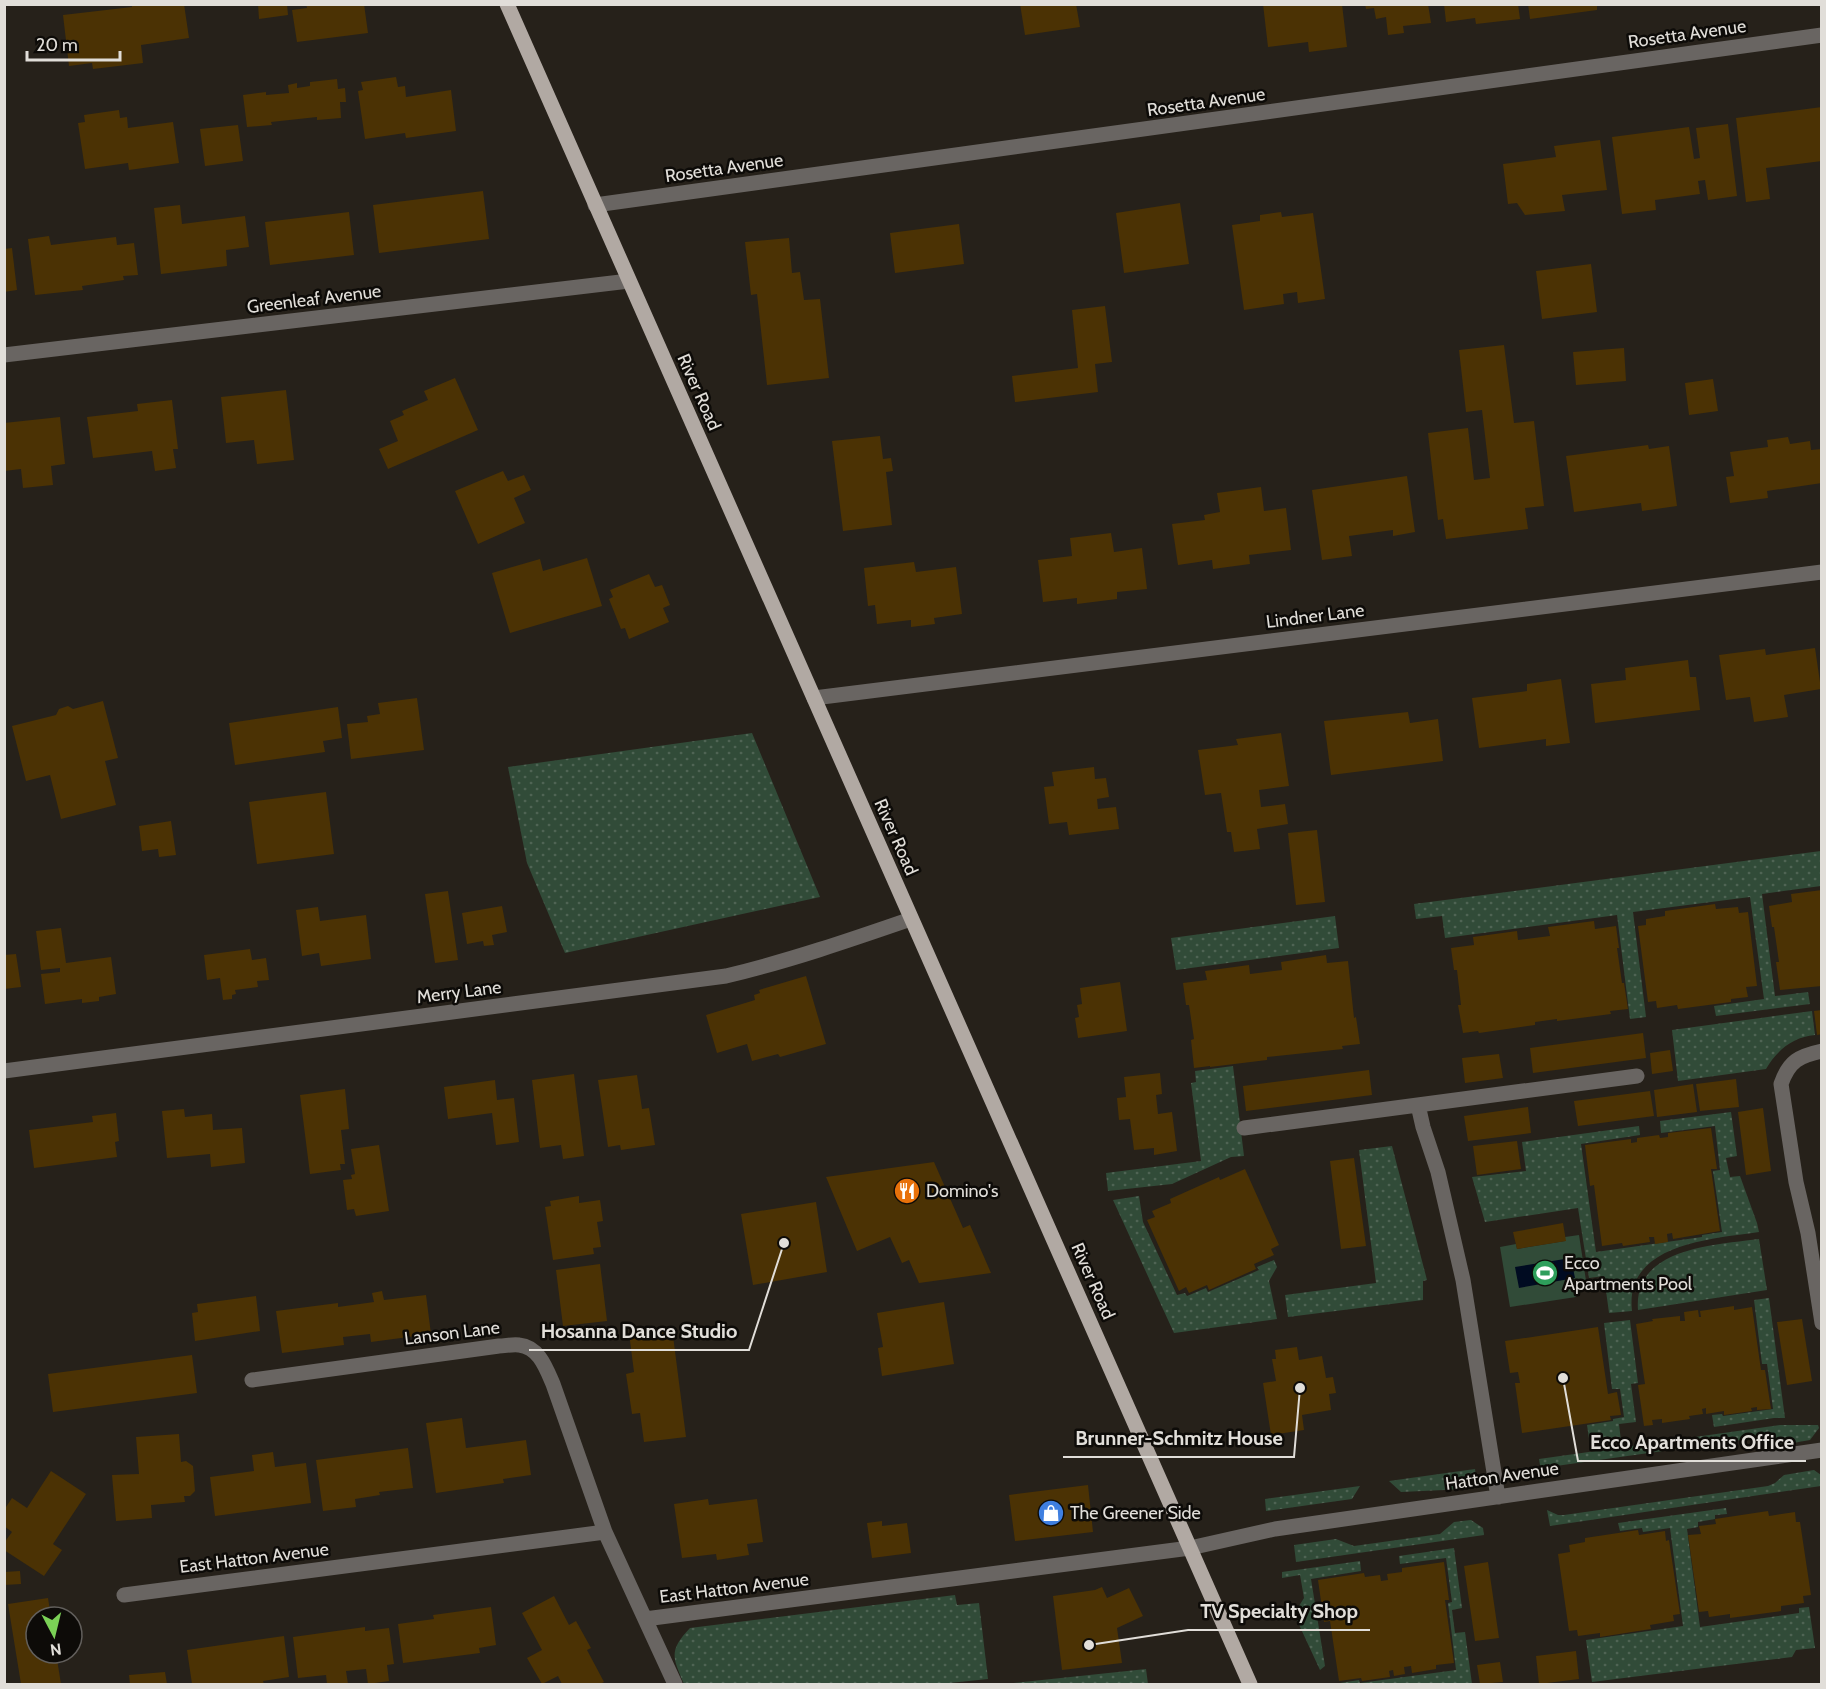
<svg xmlns="http://www.w3.org/2000/svg" width="1826" height="1689" font-family="Cabin,sans-serif">
<style>
.green{fill:url(#green-dots)}
.pitch{fill:#314b38}
.water{fill:#000b21}
.building{fill:#4b3204}
.lines{fill:none;stroke-linecap:round;stroke-linejoin:round}
.minor{stroke:#696562;stroke-width:15}
.major{stroke:#b1a9a3;stroke-width:15}
.labels{text-anchor:middle;dominant-baseline:central;stroke-width:5;stroke-linejoin:round;paint-order:stroke}
.street-label{font-size:18px;fill:#e1ded9;stroke:#0d0b08}
.poi-label{font-size:18px;fill:#e1ded9;stroke:#0d0b08;text-anchor:start}
.leader{fill:none;stroke:#e1ded9;stroke-width:2}
.callout-dot{fill:#e1ded9;stroke:#0d0b08;stroke-width:2}
.callout-label{font-size:20px;text-anchor:middle;font-weight:bold;fill:#e1ded9;stroke:#0d0b08;stroke-width:5;stroke-linejoin:round;paint-order:stroke}
</style>
<defs>
<pattern id="green-dots" width="8" height="8" patternUnits="userSpaceOnUse" patternTransform="scale(1.5)"><rect width="8" height="8" fill="#314b38"/><path d="M2 2h.1M6 6h.1" fill="none" stroke="#4f6454" stroke-width="1.8" stroke-linecap="round"/></pattern>
</defs>
<rect width="100%" height="100%" fill="#26211a"/>
<path class="green" d="M752,733L820,897L565,953L527,863L508,767Z
M1821,851V886L1762,894L1775,996L1808,992L1810,1004L1716,1016L1714,1006L1764,999L1750,897L1633,912L1646,1017L1630,1019L1617,915L1445,938L1442,916L1416,919L1414,904Z
M1335,916L1339,948L1176,970L1171,938Z
M1812,1011L1815,1035C1793,1037 1777,1050 1766,1069L1678,1081L1672,1030Z
M1233,1066L1244,1156L1231,1157L1172,1184L1108,1191L1106,1173L1201,1161L1191,1083L1196,1082L1195,1071Z
M1731,1112L1737,1156L1726,1158L1730,1177L1740,1176L1757,1223L1759,1232C1713,1239 1624,1243 1632,1311L1609,1313L1604,1276L1589,1278L1578,1208L1485,1222L1472,1177L1526,1171L1522,1142L1639,1126L1640,1135L1581,1144L1596,1252L1702,1237V1235L1722,1232L1713,1171L1720,1170L1715,1126L1661,1133L1660,1121Z
M1392,1146L1427,1280L1423,1281V1300L1288,1317L1285,1295L1376,1283L1359,1150Z
M1139,1196L1143,1222L1177,1295L1185,1293L1187,1296L1206,1288L1208,1292L1259,1270L1257,1267L1274,1260L1277,1267L1269,1281L1277,1319L1174,1333L1113,1200Z
M1759,1239L1767,1290L1638,1310C1633,1247 1716,1245 1759,1239Z
M1769,1298L1785,1418H1774L1714,1427L1712,1415L1722,1414L1723,1416L1773,1409L1767,1364H1762L1754,1300Z
M1630,1320L1638,1383L1631,1384L1636,1422L1619,1424L1621,1441L1590,1445L1587,1425L1613,1421V1419L1624,1417L1620,1389H1612L1604,1323Z
M1780,1425H1818L1819,1428L1810,1440C1801,1441 1786,1446 1777,1443C1771,1441 1769,1438 1763,1437L1556,1466L1550,1469L1542,1477L1539,1459Z
M1475,1469L1476,1477L1466,1489L1401,1492L1389,1481Z
M1814,1470L1821,1475V1486L1550,1526L1547,1510L1558,1515H1564L1768,1486L1775,1483L1784,1475Z
M1360,1486L1352,1499L1266,1511L1265,1499Z
M1726,1508L1727,1514L1715,1515V1519L1698,1522V1527L1687,1529L1700,1627L1799,1613V1608L1809,1607L1815,1648L1796,1650L1792,1657L1592,1682L1586,1640L1683,1626L1670,1528L1643,1532L1642,1528L1620,1531L1618,1523Z
M1471,1520L1483,1528L1484,1535L1296,1562L1294,1545L1336,1539L1354,1546L1440,1534L1454,1522Z
M1454,1548L1462,1608L1452,1610L1455,1633L1465,1632L1472,1684H1340V1683L1359,1680L1360,1683L1456,1670L1448,1603L1452,1602L1446,1558L1400,1564L1399,1556Z
M1360,1561L1361,1571L1311,1579L1325,1666L1320,1670L1294,1614L1304,1598L1300,1575L1282,1578V1572Z
M955,1595L957,1605L979,1603L988,1679L940,1684H684C673,1658 668,1651 690,1628Z
M1146,1669L1148,1684H1005Z"/>
<path class="pitch" d="M1579,1235L1587,1287L1578,1290L1576,1297L1510,1307L1500,1247L1516,1244L1517,1249L1565,1241V1237Z"/>
<path class="water" d="M1571,1258L1575,1278L1519,1288L1515,1267Z"/>
<path class="building" d="M132,4H184L189,38L141,45L143,63L93,69L92,63L69,66L63,15L132,7Z
M258,4H287L288,15L259,19Z
M306,4H364L368,33L297,42L292,10L307,8Z
M1020,4H1076L1080,27L1025,35Z
M1263,4H1342L1347,47L1309,52L1308,42L1268,47Z
M1365,4H1428L1431,23L1403,26L1404,33L1388,35L1386,17L1376,19L1374,8L1366,9Z
M1444,4H1518L1520,19L1476,24L1475,18L1446,22Z
M1528,4H1597V10L1530,19Z
M396,77L398,87L405,86L406,97L451,90L456,131L406,138L405,133L365,139L358,91L363,90L361,82Z
M337,79L338,89L345,88L346,102H340L341,118L317,120V117L271,122L272,125L247,127L243,95L266,92V95L289,93L288,85L297,83V88L310,86V82Z
M1822,107V161L1766,168L1770,199L1746,202L1736,118Z
M119,110L120,118L127,117L128,128L173,122L179,163L129,170L128,163L85,169L78,123L85,122L84,115Z
M1728,124L1737,196L1708,200L1705,180L1698,181L1700,194L1655,200L1656,210L1622,214L1612,137L1689,127L1694,159L1700,158L1696,128Z
M238,125L243,161L205,166L200,129Z
M1600,140L1607,190L1562,195L1565,211L1525,215L1517,203L1508,204L1503,164L1556,157L1554,146Z
M483,191L489,239L379,253L373,205Z
M1180,203L1189,264L1124,273L1116,213Z
M180,205L182,224L245,216L249,247L226,250L227,266L161,274L154,208Z
M349,212L354,255L270,265L265,222Z
M1281,212L1282,217L1313,213L1325,299L1298,303L1297,292L1283,294L1284,304L1244,310L1232,225L1260,221V215Z
M959,224L964,264L895,273L890,233Z
M49,236L51,245L116,237L117,245L134,243L138,275L123,276L124,280L82,286L83,290L35,295L28,239Z
M789,238L792,273L800,272L804,300L820,299L829,378L767,385L757,294L751,295L745,242Z
M12,248L17,290L4,292V249Z
M1591,264L1597,312L1542,319L1536,271Z
M1105,306L1112,362L1095,364L1098,392L1015,402L1012,376L1078,368L1072,310Z
M1504,345L1514,423L1534,421L1544,506L1525,508L1528,529L1446,539L1443,519L1438,520L1428,433L1468,428L1474,480L1490,478L1482,410L1466,412L1459,350Z
M1624,348L1626,381L1576,385L1573,352Z
M455,378L478,430L388,469L379,449L398,441L390,421L404,415L402,411L428,400L424,391Z
M1713,379L1718,411L1689,415L1685,383Z
M286,390L294,460L257,464L254,440L226,443L221,397Z
M172,400L178,449H173L176,468L155,471L152,451L93,458L87,417L138,411L137,404Z
M60,417L65,464L51,466L53,485L23,488L21,469L4,471V423Z
M880,436L883,459L891,458L893,471L886,472L892,525L843,531L832,441Z
M1788,437L1790,444L1810,441L1811,450L1822,449V483L1767,491L1768,498L1730,503L1726,477L1734,476L1730,452L1768,447L1767,440Z
M1648,445L1649,449L1669,446L1677,506L1642,511L1641,503L1574,512L1566,456Z
M503,471L508,481L524,475L531,490L514,498L525,523L478,544L455,491Z
M1407,476L1415,532L1393,536V530L1349,536L1352,556L1322,560L1312,490Z
M1261,487L1264,511L1286,508L1291,550L1249,555L1250,564L1213,569L1212,560L1178,565L1172,524L1205,520L1204,515L1220,512L1217,493Z
M1111,533L1114,552L1142,548L1147,589L1117,592V599L1077,604V598L1043,602L1038,560L1072,556L1070,538Z
M587,558L602,606L510,633L492,573L540,559L543,571Z
M914,562L916,572L956,567L962,614L934,618L935,624L911,627V620L877,624L875,605L868,606L864,568Z
M649,574L655,587L662,585L670,605L663,608L669,622L629,639L625,628L621,629L609,599L613,597L610,590Z
M1815,648L1821,689L1784,695L1788,717L1754,722L1750,697L1726,700L1719,655L1765,649L1766,655Z
M1688,660L1690,677H1696L1700,710L1595,723L1591,684L1626,680L1625,668Z
M1561,679L1570,743L1546,746V739L1479,748L1472,698L1527,691V684Z
M417,698L424,750L351,759L347,724L368,722L367,716L380,714L378,703Z
M103,701L118,758L105,761L116,805L61,819L50,775L26,781L12,726L56,715L59,709L68,706L73,709Z
M338,707L342,738L323,741L325,752L235,765L229,723Z
M1408,712L1410,723L1438,719L1443,761L1331,775L1324,721Z
M1281,733L1289,786L1259,790L1261,807L1285,804L1288,824L1257,829L1260,849L1234,852L1231,832H1227L1221,793L1205,795L1198,750L1238,745L1236,739Z
M1094,767L1095,779L1106,778L1109,797L1097,799L1098,809L1116,807L1119,829L1069,835L1067,822L1049,824L1044,787L1054,786L1052,772Z
M326,792L334,854L257,864L249,802Z
M171,821L176,855L159,857L158,849L142,851L139,826Z
M1317,830L1325,902L1296,905L1288,833Z
M1822,890V986L1780,990L1776,962H1779L1774,927H1772L1769,906L1792,902L1791,894Z
M448,891L458,960L435,963L425,894Z
M1715,904L1716,909L1738,907L1739,913L1748,912L1757,986L1746,987L1748,997L1731,999V1002L1678,1009L1677,1005L1657,1008L1656,1001L1648,1002L1638,926L1646,925V919L1665,916V911Z
M502,906L507,932L492,935L494,945L484,946L483,941L467,944L462,913Z
M318,907L320,921L366,915L371,959L321,966L319,953L302,956L296,910Z
M1594,921L1595,929L1616,926L1619,948H1617L1622,983H1624L1628,1009L1610,1011L1611,1014L1557,1021V1019L1535,1022V1025L1479,1033L1478,1031L1463,1033L1458,1005H1461L1457,970H1454L1451,948L1474,945L1473,937L1517,931L1518,940L1550,936L1548,927Z
M61,928L66,963L111,957L116,994L99,997V1001L82,1003V999L45,1004L41,974L60,972V968L41,970L36,931Z
M250,949L252,960L266,958L269,980L257,981L258,987L235,990L236,994L232,995V999L223,1000L220,978L207,980L204,955Z
M16,954L21,987L4,989V955Z
M1326,955L1327,963L1348,961L1354,1018L1356,1017L1360,1044L1342,1046L1343,1049L1267,1057V1060L1210,1067V1066L1194,1068L1191,1040L1194,1039L1189,1005H1186L1183,983L1207,980L1205,971L1249,965L1250,974L1282,970L1281,962Z
M806,976L826,1044L780,1057L778,1054L752,1061L747,1044L717,1053L706,1015L755,1000L754,995L760,993L759,990Z
M1120,982L1127,1031L1078,1038L1075,1018L1079,1017L1077,1005L1082,1004L1080,988Z
M1822,1010V1034L1817,1035L1814,1011Z
M1643,1033L1646,1058L1533,1073L1530,1048Z
M1670,1050L1673,1071L1652,1074L1650,1053Z
M1499,1054L1503,1078L1465,1083L1462,1058Z
M1369,1070L1372,1095L1246,1111L1243,1086Z
M1160,1073L1162,1094L1156,1095L1158,1114L1172,1112L1177,1151L1154,1155V1148L1134,1150L1130,1119L1119,1120L1117,1098L1126,1097L1124,1077Z
M574,1074L584,1156L563,1159L561,1145L540,1148L532,1080Z
M637,1075L642,1109L649,1108L655,1145L621,1150L620,1145L608,1147L598,1080Z
M1736,1079L1739,1107L1700,1111L1696,1084Z
M495,1080L497,1100L514,1098L519,1142L496,1145L492,1113L448,1119L444,1087Z
M1693,1084L1697,1112L1657,1117L1654,1090Z
M345,1089L349,1129L341,1130L345,1164H340L341,1170L310,1174L300,1095Z
M1650,1091L1654,1116L1578,1126L1574,1101Z
M1528,1107L1531,1133L1468,1141L1464,1116Z
M1763,1108L1771,1171L1746,1175L1738,1112Z
M184,1109L185,1117L212,1114L213,1130L242,1128L245,1163L211,1167L210,1154L167,1158L162,1111Z
M116,1113L119,1141L115,1142L117,1157L34,1168L29,1130L93,1122L92,1116Z
M1711,1128L1717,1169H1711L1720,1231L1673,1239L1672,1233L1667,1234L1668,1242L1655,1244L1654,1237H1649L1650,1242L1623,1246L1622,1243L1602,1246L1594,1185L1590,1186L1585,1145L1631,1139V1143L1637,1142V1138L1659,1135L1660,1138L1668,1137V1133Z
M1517,1141L1521,1169L1477,1175L1473,1146Z
M379,1145L389,1211L356,1216L354,1209L347,1210L343,1180L352,1179L351,1175L355,1174L351,1149Z
M1354,1158L1366,1246L1341,1249L1330,1161Z
M934,1162L963,1228L970,1225L991,1273L919,1283L909,1260L902,1263L890,1237L857,1251L826,1177Z
M1245,1169L1279,1245L1271,1249L1274,1255L1254,1264L1256,1269L1209,1290L1207,1285L1189,1293L1186,1287L1179,1291L1147,1220L1155,1217L1152,1211L1171,1203L1170,1199L1219,1177L1220,1180Z
M579,1196V1203L600,1200L603,1221L597,1222L601,1247L593,1248L594,1254L553,1260L545,1207L551,1206L550,1201Z
M816,1202L827,1272L753,1285L741,1214Z
M1563,1223L1566,1241L1517,1249L1513,1232Z
M600,1264L607,1321L563,1326L556,1270Z
M382,1291L384,1300L426,1295L431,1334L371,1342L370,1334L343,1337L344,1345L282,1353L276,1311L338,1303V1307L374,1302L372,1293Z
M256,1296L260,1331L195,1341L192,1313L198,1312L197,1304Z
M944,1302L954,1364L882,1376L878,1348L883,1347L877,1313Z
M1734,1306V1310L1752,1307L1761,1370H1765L1771,1409L1757,1410V1407L1751,1408L1752,1411L1724,1415V1411L1706,1414V1408L1702,1409L1703,1414L1689,1416L1690,1419L1662,1423V1419L1652,1420L1653,1425L1644,1426L1638,1385L1645,1384L1636,1324L1653,1321L1652,1319L1680,1316V1321H1685L1684,1312L1698,1310L1699,1317H1701L1700,1311Z
M1802,1319L1812,1381L1787,1385L1777,1322Z
M1598,1327L1608,1394L1617,1392L1621,1415L1610,1416L1611,1420L1522,1433L1515,1383H1520L1518,1372L1510,1373L1505,1341Z
M672,1328L686,1437L644,1442L640,1413L632,1414L626,1374L634,1372L629,1333Z
M1297,1347L1299,1360L1322,1356L1326,1378L1333,1377L1336,1393L1329,1394L1331,1410L1302,1415L1304,1430L1271,1435L1263,1383L1276,1381L1272,1359H1276L1275,1350Z
M192,1355L197,1393L53,1412L48,1374Z
M462,1418L466,1448L526,1440L531,1475L503,1479L504,1483L436,1493L426,1423Z
M179,1434L181,1462L186,1461L193,1466L195,1491L190,1496H184L185,1502L151,1505L152,1518L116,1521L112,1475L139,1474L136,1437Z
M408,1448L413,1488L379,1492L380,1495L355,1499L356,1507L323,1511L316,1460Z
M273,1452L275,1467L306,1463L311,1503L215,1516L210,1477L254,1471L252,1455Z
M51,1471L86,1494L53,1544L62,1550L44,1576L4,1550V1543L12,1532L4,1526V1510L12,1498L27,1508Z
M1088,1485L1093,1532L1015,1541L1009,1495Z
M708,1499L709,1505L757,1499L763,1542L747,1544L749,1555L717,1560L716,1554L682,1558L674,1504Z
M1768,1511L1769,1516L1795,1512L1796,1522H1800L1811,1595L1803,1596L1804,1603L1781,1606V1611L1730,1618V1614L1709,1617L1708,1611L1699,1612L1688,1535L1701,1534L1699,1526L1716,1524L1715,1519Z
M882,1521V1526L907,1523L911,1553L872,1558L867,1523Z
M1638,1530L1639,1535L1665,1531L1666,1541L1669,1540L1680,1614L1673,1615L1674,1621L1650,1625L1651,1629L1600,1637V1633L1578,1636L1577,1630L1569,1631L1558,1554L1570,1552L1569,1545L1585,1542V1538Z
M1444,1562L1449,1600H1445L1454,1663L1436,1665V1669L1412,1673L1411,1666L1404,1667L1405,1674L1394,1676L1393,1670L1389,1671L1390,1677L1362,1681L1361,1678L1339,1681L1330,1621L1324,1622L1318,1580L1364,1573L1365,1577L1380,1575L1381,1581L1388,1580L1387,1574L1402,1572V1568Z
M1488,1562L1499,1638L1475,1641L1464,1566Z
M20,1571L21,1584L4,1585V1572Z
M1102,1587L1107,1598L1129,1588L1143,1616L1117,1628L1122,1663L1062,1670L1053,1596L1095,1590Z
M554,1596L569,1625L576,1621L591,1648L587,1650L604,1682L600,1684H562L558,1676L542,1684L527,1658L542,1650L522,1613Z
M48,1598L51,1617H36V1653H56L61,1684H21L8,1604Z
M491,1607L496,1645L479,1648L480,1653L403,1663L398,1624L434,1619L433,1615Z
M365,1627V1631L389,1628L394,1664L387,1665L389,1681L368,1684L366,1669L346,1671L348,1684H327L326,1675L298,1678L293,1637Z
M284,1636L289,1677L263,1681L264,1684H238V1683L226,1684H192L187,1650Z
M1576,1651L1579,1679L1539,1684L1536,1656Z
M1500,1662L1503,1682L1480,1684L1477,1665Z
M165,1672L167,1684H130L129,1675Z"/>
<g class="lines">
<path class="minor" d="M595,205L1822,35
M4,355L629,281
M814,698L1822,572
M1822,1051C1799,1056 1789,1061 1781,1084L1796,1182L1808,1233L1822,1323
M4,1071L726,976C789,961 850,940 911,919
M1418,1105L1423,1127L1438,1172L1463,1280L1498,1497
M1244,1128L1637,1076
M252,1380L499,1346C505,1346 513,1344 519,1345C539,1347 546,1368 553,1384L605,1532
M124,1595L605,1532L645,1619L1190,1548L1275,1529L1822,1450
M645,1619L675,1684"/>
<path class="major" d="M507,4L1250,1684"/>
</g>
<defs>
<g id="restaurant-disc" transform="scale(1.35)"><circle r="9.5" fill="#e8710a" stroke="#0d0b08"/><path d="M-5-6h1v4h1v-4h1v4h1v-4h1v5L-1.5 .5V6h-2V.5L-5-1ZM5-6V6H3V1.5H1.5Q1.5-4 5-6Z" fill="#fff"/></g>
<g id="stadium-disc" transform="scale(1.35)"><circle r="9.5" fill="#2e9e5b" stroke="#0d0b08"/><path d="M0-5a6.5 5 0 1 0 0 10a6.5 5 0 1 0 0-10ZM-3.5-1.8h7v3.6h-7Z" fill="#fff"/></g>
<g id="shop-disc" transform="scale(1.35)"><circle r="9.5" fill="#3f7fe0" stroke="#0d0b08"/><path d="M-5-2.5h2.3a2.7 3.5 0 0 1 5.4 0H5L5.5 6h-11ZM-1.5-2.5h3a1.5 2.3 0 0 0-3 0Z" fill="#fff"/></g>
</defs>
<g fill-rule="evenodd">
<use href="#restaurant-disc" x="907" y="1191"/>
<use href="#stadium-disc" x="1545" y="1273"/>
<use href="#shop-disc" x="1051" y="1513"/>
</g>
<g class="labels">
<g class="street-label">
<text transform="translate(1687 34) rotate(-8)">Rosetta Avenue</text>
<text transform="translate(1206 102) rotate(-8)">Rosetta Avenue</text>
<text transform="translate(724 168) rotate(-8)">Rosetta Avenue</text>
<text transform="translate(314 299) rotate(-7)">Greenleaf Avenue</text>
<text transform="translate(699 392) rotate(66)">River Road</text>
<text transform="translate(1315 616) rotate(-7)">Lindner Lane</text>
<text transform="translate(896 837) rotate(66)">River Road</text>
<text transform="translate(459 992) rotate(-7)">Merry Lane</text>
<text transform="translate(1093 1281) rotate(66)">River Road</text>
<text transform="translate(452 1333) rotate(-7)">Lanson Lane</text>
<text transform="translate(1502 1476) rotate(-8)">Hatton Avenue</text>
<text transform="translate(254 1558) rotate(-7)">East Hatton Avenue</text>
<text transform="translate(734 1588) rotate(-7)">East Hatton Avenue</text>
</g>
<g class="poi-label">
<text x="926" y="1191">Domino's</text>
<text x="1564" y="1263">Ecco<tspan x="1564" dy="21">Apartments Pool</tspan></text>
<text x="1070" y="1513">The Greener Side</text>
</g>
</g>
<path class="leader" d="M784 1243L749 1350H529M1300 1388L1294 1457H1063M1563 1378L1578 1461H1806M1089 1645L1188 1630H1370"/>
<g class="callout-dot">
<circle cx="784" cy="1243" r="6"/>
<circle cx="1300" cy="1388" r="6"/>
<circle cx="1563" cy="1378" r="6"/>
<circle cx="1089" cy="1645" r="6"/>
</g>
<g class="callout-label">
<text x="639" y="1338">Hosanna Dance Studio</text>
<text x="1179" y="1445">Brunner-Schmitz House</text>
<text x="1692" y="1449">Ecco Apartments Office</text>
<text x="1279" y="1618">TV Specialty Shop</text>
</g>
<rect width="1826" height="1689" fill="none" stroke="#e1ded9" stroke-width="12"/>
<g transform="translate(54 1635) rotate(173)"><circle r="28" fill="#0d0b08" stroke="#625f5c" stroke-width="1.5"/>
<path d="M0-4.5L10 22L0 15L-10 22Z" fill="#7bd156"/>
<text y="-9" font-size="16" font-weight="bold" text-anchor="middle" fill="#e1ded9">N</text>
</g>
<path d="M27 51v9h93v-9" fill="none" stroke="#e1ded9" stroke-width="3"/>
<text x="36" y="51" font-size="18" fill="#e1ded9" stroke="#0d0b08" stroke-width="4.5" paint-order="stroke">20 m</text>
</svg>
